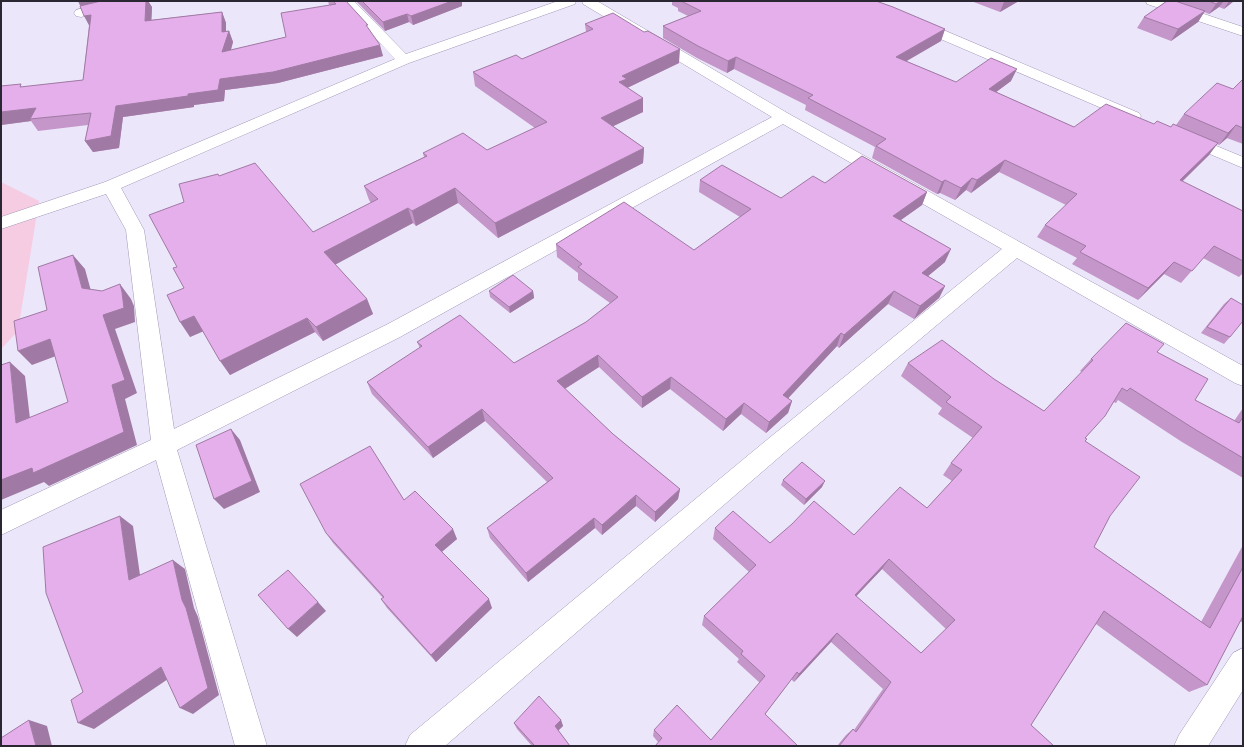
<svg xmlns="http://www.w3.org/2000/svg" width="1244" height="747" font-family="Figtree,sans-serif">
<style>
.green{fill:#f6cce2}
.lines{fill:none;stroke-linecap:round;stroke-linejoin:round}
.minor-casing{stroke:#a398b8;stroke-width:1}
.minor{fill:#fff;fill-rule:evenodd}
.wall{fill:#c496c9;fill-rule:evenodd}
.shaded-wall{fill:#a07aa4}
.building{fill:#e4afea;stroke:#a07aa4;fill-rule:evenodd}
</style>
<rect width="100%" height="100%" fill="#ece6fa"/>
<path class="green" d="M1,182L39,201L18,331L1,349Z"/>
<g class="lines">
<g class="minor-casing">
<path id="minor" d="M110,1H131L130,4L81,17L76,16L74,13L76,10Z
M341,1H354L406,54L558,1H576L575,4L409,63L121,188L144,230L174,429L386,325L772,117L583,4L582,1H597L789,114L1243,366V386L1235,383L1017,258L784,453L445,746H405L410,735L768,439L1002,249L783,124L400,337L177,450L267,746H235L156,460L1,535V510L151,440L126,230L106,194L1,229V217L105,182L395,59Z
M858,1H875L1139,113L1141,116L1139,119L1133,121L1127,119L859,4Z
M1146,1H1165L1243,27V36L1147,4Z
M1185,133L1243,157V168L1179,141L1177,138L1179,135Z
M1243,648V690L1208,746H1174L1179,735L1233,653Z"/>
</g>
<use href="#minor" class="minor"/>
</g>
<path class="wall" d="M78,1H148L152,7L151,20L222,12L226,23V31H229L233,42L231,50L286,37L329,5L328,1H346L370,31L383,56L278,83L225,90L224,101L194,105V107L123,117L119,148L93,152L85,141L88,125L38,131L31,121L1,125V86L23,87L83,80L89,25Z
M356,1H462V6L413,25L409,22L385,31Z
M672,1H876L945,29L941,41L906,61L956,82L1011,81L996,92L1074,127L1154,124L1171,127L1176,125L1184,114L1233,89L1243,79V144L1227,138L1219,145L1217,144L1209,155L1182,182L1243,211V273L1239,277L1203,258L1181,283L1164,274L1138,300L1072,264L1077,258L1037,237L1045,225L1066,205L999,172L971,193L966,190L955,200L940,193L937,194L872,158L875,147L805,110L806,105L734,69L727,73L697,58L663,38V26L688,16L678,11V8L672,5Z
M971,1H1019L1000,12Z
M1167,1H1234L1224,9L1219,7L1209,14L1204,12L1198,22L1171,41L1137,28L1144,17Z
M585,24L679,63L627,88L643,112L613,126L644,148L643,163L498,238L458,203L416,226L413,223L335,264L367,299L373,314L323,341L315,332L230,375L203,331L190,337L184,288L177,267L184,202L219,176L313,232L371,203L369,200L364,186L424,157L423,153L487,150L535,128L475,86L473,72L522,59L586,32Z
M700,180L781,198L825,183L927,192L922,205L901,220L945,262L928,276L945,286L939,298L914,319L888,304L839,348L837,346L788,398L792,401L788,413L766,433L741,414L723,431L670,389L642,408L599,367L565,389L613,434L680,489L678,499L655,522L636,506L602,535L595,528L528,582L490,538L487,528L547,482L485,421L433,458L372,394L367,382L420,348L417,342L514,363L586,322L610,303L578,280V273L557,257L556,244L694,250L740,217L699,192Z
M489,291H533L534,298L510,313L490,297Z
M1231,298L1230,337L1224,344L1201,333L1224,304Z
M1157,352L1195,400L1234,421L1243,408V478L1182,442L1118,400L1116,403L1113,402L1085,438V441L1110,516L1094,547L1201,622L1243,545V623L1240,621L1207,685L1189,692L1096,624L1031,725L1054,746H837L846,735L853,729L854,730L883,689L831,642L794,682L791,679L765,714L798,746L658,742L653,736L654,730L711,740L760,683L737,662L739,659L702,625L704,616L749,572L713,539L715,528L770,543L854,535L927,508L952,481L943,475L951,463L973,438L938,414L942,408L901,376L908,363L994,379L1044,411L1082,372L1080,371L1091,359ZM882,569L946,629L921,653L856,596Z
M783,480L822,487L804,505L781,485Z
M404,500L457,539L442,552L492,608L436,662L387,608L381,599L383,598L333,543L326,533Z
M561,720L563,726L558,730L570,746H532L517,729L514,723Z"/>
<path class="shaded-wall" d="M78,1H104L81,7Z
M146,1H148L152,7L151,32L145,21Z
M452,1H462V6L413,25L411,16Z
M1005,1H1019L1000,12L1004,2Z
M1220,1H1224L1219,7L1209,14L1216,4Z
M1229,1H1234L1224,9Z
M1205,11L1198,22L1171,41L1178,29Z
M222,12L226,23V38L229,31L233,42L227,63L222,52Z
M407,14L409,22L385,31L383,22Z
M91,15L90,27L84,16Z
M945,29L941,41L893,69L896,57Z
M380,45L383,56L278,83L225,90L224,101L194,105V107L123,117L119,148L93,152L85,141L116,106L188,94L220,79Z
M680,49L679,63L627,88L619,82L622,76Z
M736,57L734,69L727,73L728,61Z
M1017,69L1011,81L984,101L989,89Z
M643,98V112L601,132V118Z
M36,108L30,119L31,121L1,125V112Z
M1236,125L1227,138L1219,145L1228,133Z
M1218,143L1209,155L1170,193L1180,180Z
M644,148L643,163L498,238L495,223Z
M1005,160L999,172L971,193L977,180Z
M972,178L966,190L955,200L961,188Z
M945,180L940,193L937,194L942,182Z
M455,188L458,203L416,226L412,211Z
M927,192L922,205L888,229L893,216Z
M408,208L413,223L331,267L324,252Z
M951,249L945,262L916,286L922,273Z
M73,255L85,269L94,302L82,288Z
M1174,262L1164,274L1138,300L1148,288Z
M120,284L131,299L134,306L135,322L115,329L137,393L125,399L137,445L49,486L44,482L1,500V480L112,385L103,315Z
M945,286L939,298L914,319L920,306Z
M533,291L534,298L510,313L509,307Z
M894,291L888,304L839,348L844,335Z
M367,299L373,314L323,341L316,327Z
M194,316L204,331L190,337L180,322Z
M307,318L315,332L230,375L220,361Z
M841,333L837,346L780,407L783,395Z
M50,339L64,353L32,365L18,351Z
M598,355L599,367L558,393L557,381Z
M10,362L25,376L32,436L16,423Z
M671,377L670,389L642,408V397Z
M792,401L788,413L766,433L769,422Z
M744,403L741,414L723,431L726,419Z
M482,409L485,421L433,458L428,447Z
M231,429L240,440L260,492L224,509L214,499Z
M825,481L822,487L804,505L806,499Z
M680,489L678,499L655,522V512Z
M636,495V506L602,535V525Z
M120,516L133,526L142,589L129,580Z
M594,518L595,528L528,582L526,573Z
M453,529L457,539L439,554L435,545Z
M889,559L882,569L848,605L855,595Z
M173,560L185,569L194,608L198,617L219,695L193,714L180,708L182,600Z
M489,599L492,608L436,662L431,655Z
M318,602L326,611L297,637L288,629Z
M837,633L831,642L794,682L799,674Z
M161,667L174,675L94,729L78,723Z
M797,672L791,679L760,720L765,714Z
M29,720L47,726L52,746H36Z
M561,720L563,726L557,732L555,726Z"/>
<path class="building" d="M101,1H146L145,21L222,12V32L229,31L222,52L286,37L281,13L336,4L333,1H346L368,25H366L380,45L273,72L220,79L218,90L188,94V96L116,106L111,136L85,141L91,113L30,119L36,108L1,112V86L21,84L20,87L83,80L91,15L84,16L80,6Z
M362,1H452L411,16L407,14L383,22Z
M681,1H876L893,7L945,29L896,57L956,82L991,58L1017,69L989,89L1074,127L1106,104L1154,124L1157,121L1171,127L1173,124L1218,143L1180,180L1243,211V261L1214,246L1192,271L1174,262L1148,288L1080,252L1086,246L1045,225L1077,194L1005,160L977,180L972,178L961,188L945,180L942,182L876,146L886,139L808,98L813,95L736,57L728,61L698,46L663,26L701,11Z
M1167,1H1175L1205,11L1178,29L1144,17Z
M1209,1H1220L1216,4Z
M613,13L644,32L648,31L680,49L622,76L627,79L619,82L643,98L601,118L644,148L495,223L455,188L412,211L408,208L324,252L367,299L316,327L307,318L220,361L194,316L180,322L167,295L184,288L173,268L177,267L149,215L184,202L179,184L218,174L219,176L255,163L313,232L378,199L364,186L427,156L423,153L463,133L487,150L547,122L473,72L516,55L522,59L593,29L585,24Z
M1243,79V128L1236,125L1228,133L1184,114L1217,83L1233,89Z
M862,156L927,192L893,216L951,249L922,273L945,286L920,306L894,291L844,335L841,333L783,395L792,401L769,422L744,403L726,419L671,377L642,397L598,355L557,381L613,434L680,489L655,512L636,495L602,525L594,518L526,573L487,528L553,478L482,409L428,447L367,382L422,346L417,342L460,315L514,363L586,322L618,297L578,267L582,264L556,244L624,202L694,250L751,209L700,180L722,165L781,198L813,176L825,183Z
M73,255L82,288L102,291L120,284L122,292L124,308L103,315L125,380L112,385L124,432L33,473L32,468L1,480V365L10,362L16,423L68,402L50,339L18,351L14,321L47,310L38,267Z
M513,275L533,291L509,307L489,291Z
M1231,298L1243,305V321L1230,337L1207,327Z
M1126,323L1164,344L1157,352L1208,379L1195,400L1239,423L1243,417V458L1196,430L1130,388L1127,391L1122,388L1105,416L1085,438L1087,439L1085,441L1140,477L1110,516L1094,547L1210,628L1243,567V616L1207,685L1104,611L1031,725L1054,746H839L853,729L856,732L891,682L837,633L799,674L797,672L765,714L798,746H655L662,738L654,730L677,705L711,740L765,676L741,654L743,651L704,616L756,565L715,528L733,511L770,543L792,524L814,501L854,535L900,487L927,508L962,470L951,463L982,427L946,402L951,397L908,363L942,340L994,379L1044,411L1093,360L1091,359ZM889,559L955,620L921,653L855,595Z
M231,429L252,481L214,499L196,445Z
M370,446L404,500L415,491L453,529L435,545L489,599L431,655L381,599L384,597L326,533L300,484Z
M802,462L825,481L806,499L783,480Z
M120,516L129,580L173,560L182,600L186,608L208,688L180,708L161,667L78,723L71,700L83,692L46,593L43,547Z
M288,570L318,602L288,629L258,595Z
M539,696L561,720L555,726L570,746H535L514,723Z
M29,720L36,746H1V738Z"/>
<rect width="1244" height="747" fill="none" stroke="#2a2632" stroke-width="4"/>
</svg>
